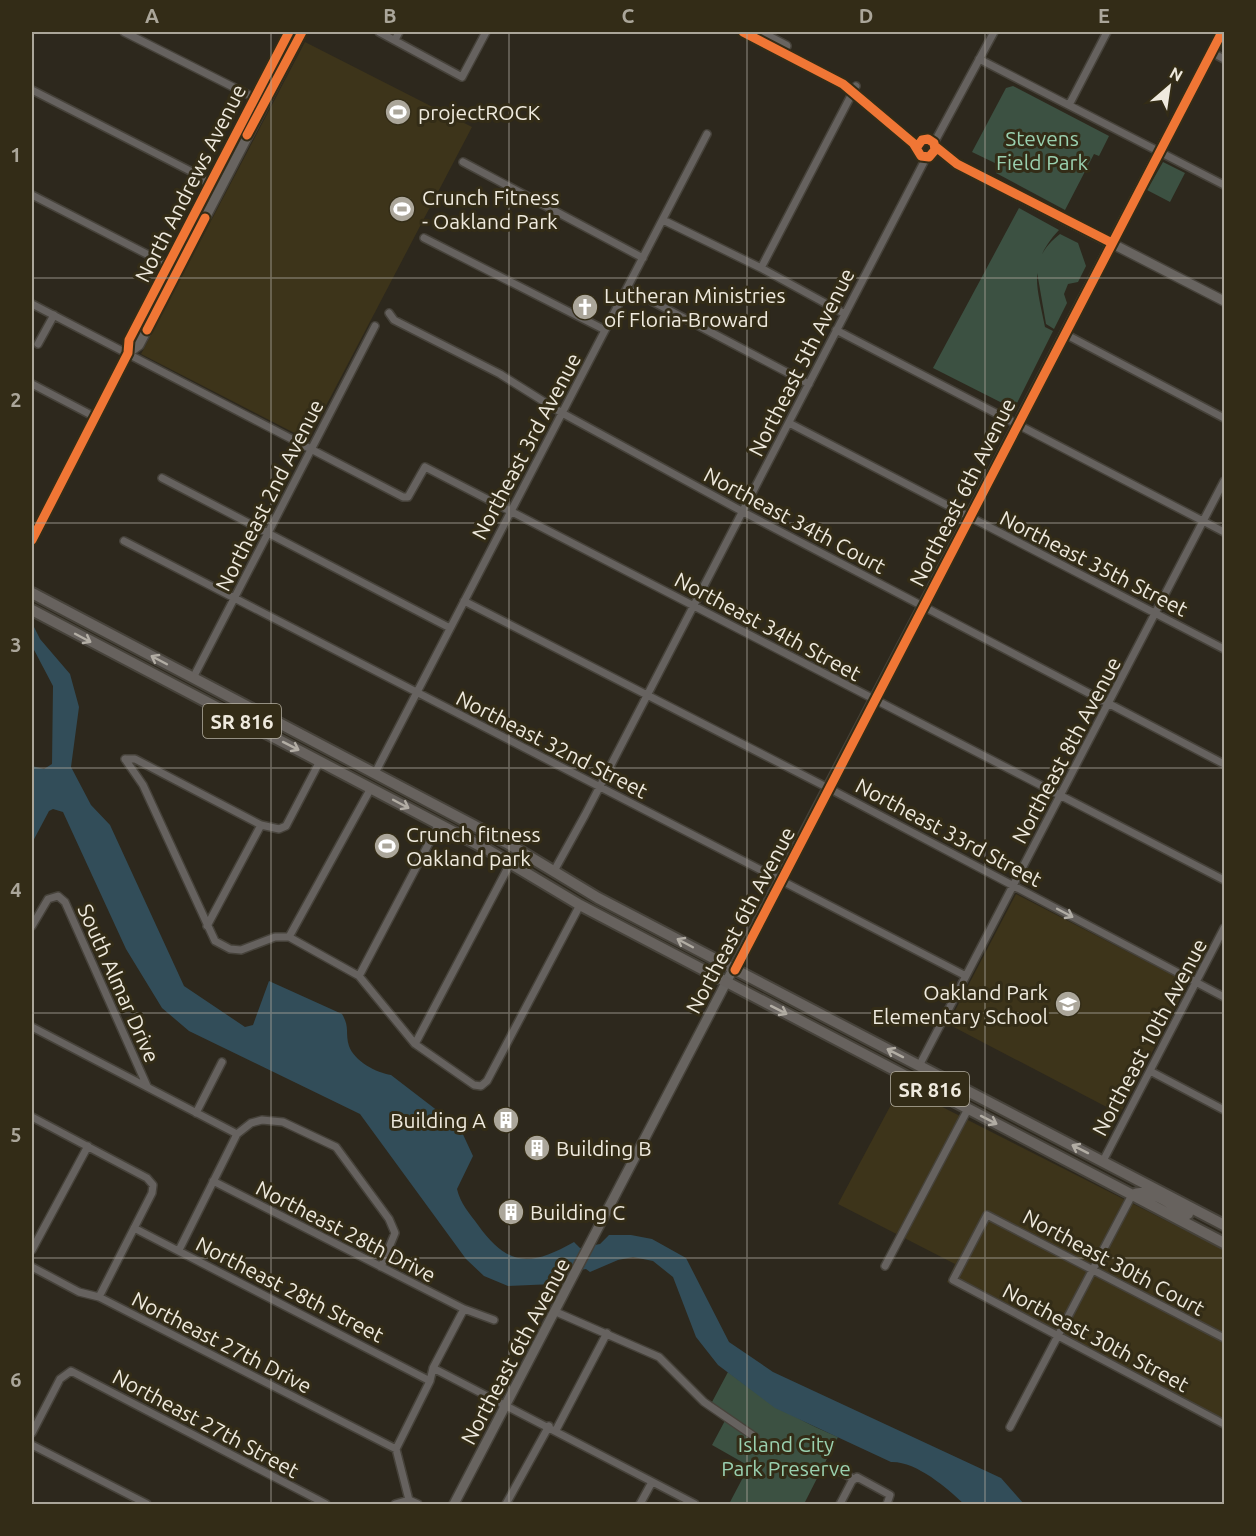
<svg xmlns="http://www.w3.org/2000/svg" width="1256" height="1536" font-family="Ubuntu,sans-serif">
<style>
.built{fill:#3d341a}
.green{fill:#3c5142}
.water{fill:#324d59}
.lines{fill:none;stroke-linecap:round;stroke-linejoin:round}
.street-casing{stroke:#46423a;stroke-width:10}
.secondary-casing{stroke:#46423a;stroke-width:12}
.primary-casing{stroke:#46423a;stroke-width:14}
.street{stroke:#66625f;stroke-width:7}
.secondary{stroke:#686460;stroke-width:9}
.primary{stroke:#67625e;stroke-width:10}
.cycleway-casing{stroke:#332c17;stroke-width:13}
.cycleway{stroke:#f07635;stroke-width:9}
.oneway{stroke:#b2ada4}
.oneway2{stroke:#b1ada5}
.grid{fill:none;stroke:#aba69a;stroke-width:1.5;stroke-opacity:0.55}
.labels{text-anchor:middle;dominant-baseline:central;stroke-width:6;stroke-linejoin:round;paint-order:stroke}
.shield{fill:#332c17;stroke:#b7b1a2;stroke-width:1.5}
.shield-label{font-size:20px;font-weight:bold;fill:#efeade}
.poi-label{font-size:21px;fill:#efeade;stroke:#332c17;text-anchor:start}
.park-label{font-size:21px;fill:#9ad0af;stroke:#332c17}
.street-label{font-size:21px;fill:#efeade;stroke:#332c17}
.neatline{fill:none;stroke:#aba69a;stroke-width:2}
.grid-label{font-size:20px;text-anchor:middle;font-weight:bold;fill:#aba69a}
</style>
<rect width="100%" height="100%" fill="#2d281d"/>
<path class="built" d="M305,42L472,127L308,440L141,354Z
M1016,894L1188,983L1120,1114L948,1024Z
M901,1086L1224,1250V1429L947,1282L955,1264L838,1204Z"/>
<path class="green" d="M1013,86L1109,136L1099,156L1094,154L1065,210L996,173L999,165L972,152L1006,88Z
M1163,162L1185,173L1170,202L1147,190Z
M1019,208L1059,230C1027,264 1037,286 1045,327L1053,331L1014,409L933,368Z
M1060,234L1078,243L1086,266L1078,282L1068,284L1064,294L1067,303L1054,329L1046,324L1037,272C1038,256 1047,244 1060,234Z
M728,1372C763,1399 796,1420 838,1437L804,1504H729L749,1466L712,1445L728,1415L712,1402Z"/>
<path class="water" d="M32,623L40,639L70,674L79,707L71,767L91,805L110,825L184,986L245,1027L253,1025L269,981L342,1014C350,1027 345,1033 349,1046C354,1061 377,1073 391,1075L460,1128L473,1156L457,1189C460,1203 470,1214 478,1225C509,1268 531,1266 574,1242L580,1248L600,1244L609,1235H631L652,1239L686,1258L729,1342L773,1372L1001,1478L1024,1504H964C947,1488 916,1461 891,1462L775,1408L718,1365L696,1337L673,1277L653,1261L633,1257L618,1260L590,1272L586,1269L567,1272L554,1284L508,1286L484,1276L466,1259L360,1114L189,1031L162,1008L126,949L63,812L53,809L49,811L32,843V766L44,769L52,764L53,686L32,646Z"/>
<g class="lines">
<g class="street-casing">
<path id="street" d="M124,32L255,98
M379,32L462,77L486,32
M395,40L399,32
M1211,52L1224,59
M979,59L1224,185
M32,90L200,176L210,187
M1069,105L1107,32
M934,143L994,32
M463,162L643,258
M32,195L168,265
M663,220L761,268L845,314
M424,238L605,330
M761,268L856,86
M627,288L809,384
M32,304L403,497H408L425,467L1224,880
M389,313L394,320L500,374L562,413L747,514L1224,764
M836,330L1224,532
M1065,334L1224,418
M38,344L54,315
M32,384L95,417
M789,423L1224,649
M162,478L450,628
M124,541L966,976
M464,601L834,791L1224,997
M193,678L375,326
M125,759L143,785L215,941L230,949L241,950L275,937H289L359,976L415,1044L474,1085L481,1086L487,1081L580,905
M125,759H135L261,825L279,829L286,826L320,761
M375,773L707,134
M554,871L585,815L926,158
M32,926L48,899L58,896L65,902L147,1086
M207,926L261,825
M289,937L371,788
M359,976L439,824
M32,1027L237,1134
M415,1044L511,862
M919,1066L1224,481
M1150,1071L1224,1110
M196,1113L222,1062
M32,1117L147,1178L153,1185L152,1193L99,1297
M1103,1161L1224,928
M213,1181L464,1309L494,1320
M134,1228L430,1381
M32,1250L88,1146
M179,1250L237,1134L251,1123L262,1120L283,1122L336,1147L389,1219L395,1233L381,1267
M885,1266L968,1109
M32,1267L79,1292L99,1297L396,1449
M556,1312L659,1357L704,1402L755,1437
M1224,1338L987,1215L953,1280L1224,1424
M433,1368L695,1504
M1010,1427L1132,1195
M556,1430L607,1333
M32,1433L60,1379L71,1371L326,1504
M32,1445L147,1504
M835,1469L854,1479
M409,1500L396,1449L430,1381L433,1368L464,1309
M409,1500L418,1504
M395,1504L409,1500
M506,1504L549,1426
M640,1504L652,1482
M840,1504L852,1481L857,1477L890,1495L887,1504"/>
</g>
<g class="secondary-casing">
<path id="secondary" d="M743,32L843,84L913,143L921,156L929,157L935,150L934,143L928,139L922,140L917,147
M759,32L786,46
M936,147L957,164L1224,301
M128,353L139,345L302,32
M32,540L128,353L129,340L289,32
M454,1504L1222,32"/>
</g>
<g class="primary-casing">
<path id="primary" d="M32,593L507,843L598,898L1224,1225
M32,610L488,850L580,905L1224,1243
M1132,1195C1150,1186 1172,1206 1188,1214"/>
</g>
<use href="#street" class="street"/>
<use href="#secondary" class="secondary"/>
<use href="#primary" class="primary"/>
<g class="cycleway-casing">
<path id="cycleway" d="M743,32L843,84L913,143L921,156L929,157L935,150L934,143L928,139L922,140L917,147
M247,135L302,32
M936,147L957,164L1112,243
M147,330L205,218
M32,540L128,353L129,340L289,32
M735,970L1222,32"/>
</g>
<use href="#cycleway" class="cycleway"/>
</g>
<defs><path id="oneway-shaft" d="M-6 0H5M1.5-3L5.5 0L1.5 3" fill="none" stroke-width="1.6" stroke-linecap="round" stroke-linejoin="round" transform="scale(1.5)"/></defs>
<g class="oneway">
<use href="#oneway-shaft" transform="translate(83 638) rotate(28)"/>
<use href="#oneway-shaft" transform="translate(159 660) rotate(-152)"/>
<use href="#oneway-shaft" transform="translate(291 746) rotate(27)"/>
<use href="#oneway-shaft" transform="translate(401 804) rotate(28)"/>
<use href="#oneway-shaft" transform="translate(685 943) rotate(-152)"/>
<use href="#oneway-shaft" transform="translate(779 1010) rotate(27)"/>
<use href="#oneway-shaft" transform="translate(895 1053) rotate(-153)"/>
<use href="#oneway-shaft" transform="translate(989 1120) rotate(27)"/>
<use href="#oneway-shaft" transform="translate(1080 1149) rotate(-153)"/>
</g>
<use class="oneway2" href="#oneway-shaft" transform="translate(1065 913) rotate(28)"/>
<path class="grid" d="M271,32V1504M509,32V1504M747,32V1504M985,32V1504M32,278H1224M32,523H1224M32,768H1224M32,1013H1224M32,1258H1224"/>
<defs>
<g id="stadium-disc" transform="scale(1.35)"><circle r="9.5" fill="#aba69a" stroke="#332c17"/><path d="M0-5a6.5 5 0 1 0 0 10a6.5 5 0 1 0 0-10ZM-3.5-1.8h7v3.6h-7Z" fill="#fff"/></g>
<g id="church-disc" transform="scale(1.35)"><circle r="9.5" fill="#aba69a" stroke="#332c17"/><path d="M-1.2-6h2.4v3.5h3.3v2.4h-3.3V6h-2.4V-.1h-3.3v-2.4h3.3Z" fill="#fff"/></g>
<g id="school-disc" transform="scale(1.35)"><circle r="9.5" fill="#aba69a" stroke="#332c17"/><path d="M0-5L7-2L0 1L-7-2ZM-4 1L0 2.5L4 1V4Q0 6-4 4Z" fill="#fff"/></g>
<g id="building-disc" transform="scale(1.35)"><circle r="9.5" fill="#aba69a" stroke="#332c17"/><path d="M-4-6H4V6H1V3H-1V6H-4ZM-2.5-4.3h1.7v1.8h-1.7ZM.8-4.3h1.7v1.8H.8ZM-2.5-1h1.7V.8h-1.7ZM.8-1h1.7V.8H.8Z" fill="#fff"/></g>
</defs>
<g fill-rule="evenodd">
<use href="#stadium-disc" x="398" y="112"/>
<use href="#stadium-disc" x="402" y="209"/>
<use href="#church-disc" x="585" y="307"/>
<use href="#stadium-disc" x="387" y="846"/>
<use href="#school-disc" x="1068" y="1004"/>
<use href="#building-disc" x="506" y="1120"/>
<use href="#building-disc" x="537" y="1148"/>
<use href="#building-disc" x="511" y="1212"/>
</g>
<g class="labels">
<g class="shield">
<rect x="203" y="704" width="78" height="34" rx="4.5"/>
<rect x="891" y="1072" width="78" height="34" rx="4.5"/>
</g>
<g class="shield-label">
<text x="242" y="721">SR 816</text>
<text x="930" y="1089">SR 816</text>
</g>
<g class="poi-label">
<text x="418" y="112">projectROCK</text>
<text x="422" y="197">Crunch Fitness<tspan x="422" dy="24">- Oakland Park</tspan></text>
<text x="604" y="295">Lutheran Ministries<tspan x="604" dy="24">of Floria-Broward</tspan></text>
<text x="406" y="834">Crunch fitness<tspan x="406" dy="24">Oakland park</tspan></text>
<text x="1048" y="992" text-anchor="end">Oakland Park<tspan x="1048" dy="24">Elementary School</tspan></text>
<text x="486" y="1120" text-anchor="end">Building A</text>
<text x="556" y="1148">Building B</text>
<text x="530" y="1212">Building C</text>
</g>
<g class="park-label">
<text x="1042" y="138">Stevens<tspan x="1042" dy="24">Field Park</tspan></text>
<text x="786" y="1444">Island City<tspan x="786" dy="24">Park Preserve</tspan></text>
</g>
<g class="street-label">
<text transform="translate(190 183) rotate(-63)">North Andrews Avenue</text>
<text transform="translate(801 362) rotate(-63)">Northeast 5th Avenue</text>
<text transform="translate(526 446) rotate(-62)">Northeast 3rd Avenue</text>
<text transform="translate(962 492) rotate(-63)">Northeast 6th Avenue</text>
<text transform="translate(269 495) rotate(-63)">Northeast 2nd Avenue</text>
<text transform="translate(795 520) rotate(28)">Northeast 34th Court</text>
<text transform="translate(1094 563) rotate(27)">Northeast 35th Street</text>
<text transform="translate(768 626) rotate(28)">Northeast 34th Street</text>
<text transform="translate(552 744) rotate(27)">Northeast 32nd Street</text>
<text transform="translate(1066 750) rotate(-62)">Northeast 8th Avenue</text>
<text transform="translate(949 832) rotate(28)">Northeast 33rd Street</text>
<text transform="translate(740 920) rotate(-62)">Northeast 6th Avenue</text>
<text transform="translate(119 983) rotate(66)">South Almar Drive</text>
<text transform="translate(1149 1037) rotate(-62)">Northeast 10th Avenue</text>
<text transform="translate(346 1231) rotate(27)">Northeast 28th Drive</text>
<text transform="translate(1114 1262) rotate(28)">Northeast 30th Court</text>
<text transform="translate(290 1289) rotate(27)">Northeast 28th Street</text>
<text transform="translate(1096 1337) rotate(28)">Northeast 30th Street</text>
<text transform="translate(222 1342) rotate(27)">Northeast 27th Drive</text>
<text transform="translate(515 1351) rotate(-62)">Northeast 6th Avenue</text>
<text transform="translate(206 1423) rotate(28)">Northeast 27th Street</text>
</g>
</g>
<rect width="1256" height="1536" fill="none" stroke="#332c17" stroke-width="66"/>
<g transform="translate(1169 87) rotate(29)" stroke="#332c17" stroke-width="4.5" paint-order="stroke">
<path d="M0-4.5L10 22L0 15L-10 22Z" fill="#efeade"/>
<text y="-9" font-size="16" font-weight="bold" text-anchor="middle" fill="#efeade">N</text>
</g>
<rect x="33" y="33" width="1190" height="1470" class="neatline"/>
<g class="grid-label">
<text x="152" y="23">A</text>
<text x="390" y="23">B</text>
<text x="628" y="23">C</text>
<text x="866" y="23">D</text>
<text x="1104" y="23">E</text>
<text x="16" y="162">1</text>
<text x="16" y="407">2</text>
<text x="16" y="652">3</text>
<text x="16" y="897">4</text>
<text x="16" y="1142">5</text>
<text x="16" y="1387">6</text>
</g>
</svg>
